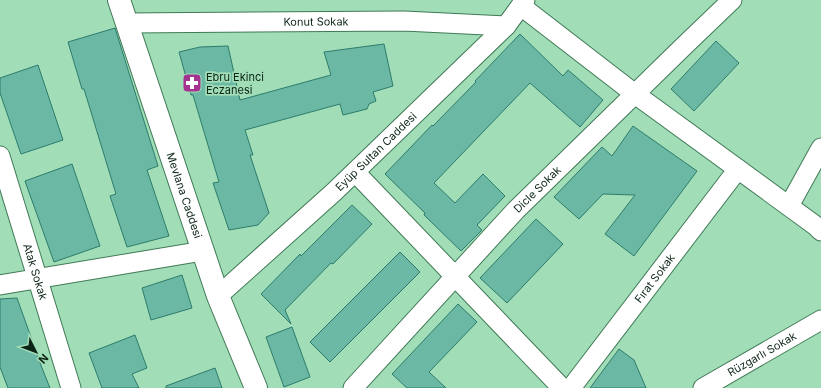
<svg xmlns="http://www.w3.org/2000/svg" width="821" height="388" font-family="Inter,sans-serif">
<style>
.building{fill:#6bb8a5;stroke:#2d7c6b}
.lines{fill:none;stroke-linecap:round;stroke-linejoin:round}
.street-casing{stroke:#407a57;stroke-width:21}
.secondary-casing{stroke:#407a57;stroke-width:24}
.street{stroke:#fff;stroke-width:19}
.secondary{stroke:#fff;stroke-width:22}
.labels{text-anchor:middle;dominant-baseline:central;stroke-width:3.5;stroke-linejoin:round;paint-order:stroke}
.street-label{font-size:11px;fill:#0d2517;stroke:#a1ddb6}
.poi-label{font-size:11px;fill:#0d2517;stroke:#a1ddb6;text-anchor:start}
</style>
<rect width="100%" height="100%" fill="#a1ddb6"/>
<path class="building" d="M115,28L158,166L147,170L169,236L127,247L110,196L116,194L84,89H82L68,42Z
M520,34L563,76L568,70L603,100L580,127L530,83L434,183L455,203L483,174L505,196L477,225L482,230L461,251L424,215L425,213L385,174L432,125L433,126L476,82L475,81Z
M716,41L739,63L694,111L671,89Z
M384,44L393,86L373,92L376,101L369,104L367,109L343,115L340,104L245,130L253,155H250L269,213L258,225L229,230L213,183L219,182L193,95H191L179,52L200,47L228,46L240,100L331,75L324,52Z
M38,65L63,140L21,154L0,93V78Z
M633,126L697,171L634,256L605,234L635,195L603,194L579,219L554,197L602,147L612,156Z
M72,164L100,246L54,262L25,181Z
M352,205L372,224L333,264L331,263L285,310L291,324L261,294L300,254L301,256Z
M536,219L563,244L507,303L480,278Z
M400,252L420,272L330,362L310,342Z
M182,275L192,308L151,320L142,288Z
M17,298L42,368L50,388H8L0,367V299Z
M458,304L477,322L429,372L446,388H407L392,374Z
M292,327L310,377L284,387L266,337Z
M135,335L147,368L132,374L139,388H102L89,353Z
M619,349L634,360L646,388H590Z
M215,368L222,388H166V386Z"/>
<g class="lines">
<g class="street-casing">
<g id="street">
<path d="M521,6L635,94L816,226L821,231"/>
<path id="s1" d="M127,23L404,21L506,26"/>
<path id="s2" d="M0,156L71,388"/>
<path d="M355,172L562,388"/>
<path d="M789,206L821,148"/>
<path d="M0,285L203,251"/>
<path id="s3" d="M218,296L334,192L506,26L525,0"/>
<path id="s4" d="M353,388L516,210L685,45L732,0"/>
<path id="s5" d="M571,388L738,169"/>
<path id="s6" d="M703,388L821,320"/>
</g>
</g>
<g class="secondary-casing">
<g id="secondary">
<path id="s7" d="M119,0L218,296L256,388"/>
</g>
</g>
<use href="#street" class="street"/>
<use href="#secondary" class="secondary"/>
</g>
<defs>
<g id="pharmacy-square" transform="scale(1)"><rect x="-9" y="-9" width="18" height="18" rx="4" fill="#a43390" stroke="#a1ddb6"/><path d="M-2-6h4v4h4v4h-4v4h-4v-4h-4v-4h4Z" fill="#fff"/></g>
</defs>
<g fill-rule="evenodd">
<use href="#pharmacy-square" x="192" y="83"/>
</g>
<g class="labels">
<g class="street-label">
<text stroke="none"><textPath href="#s1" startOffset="189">Konut Sokak</textPath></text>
<text stroke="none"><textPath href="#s3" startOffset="214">Eyüp Sultan Caddesi</textPath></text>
<text stroke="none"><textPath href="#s4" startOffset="271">Dicle Sokak</textPath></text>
<text stroke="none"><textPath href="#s7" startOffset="206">Mevlana Caddesi</textPath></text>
<text stroke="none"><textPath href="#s2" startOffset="121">Atak Sokak</textPath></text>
<text stroke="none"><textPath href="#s5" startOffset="138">Fırat Sokak</textPath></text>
<text stroke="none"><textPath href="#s6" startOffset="68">Rüzgarlı Sokak</textPath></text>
</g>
<g class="poi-label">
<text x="206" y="77">Ebru Ekinci<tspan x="206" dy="13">Eczanesi</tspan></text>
</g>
</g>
<g transform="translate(36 352) rotate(132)" stroke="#a1ddb6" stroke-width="3" paint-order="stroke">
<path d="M0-3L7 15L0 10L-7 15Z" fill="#0d2517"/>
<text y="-6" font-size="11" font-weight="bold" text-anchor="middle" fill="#0d2517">N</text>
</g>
</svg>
